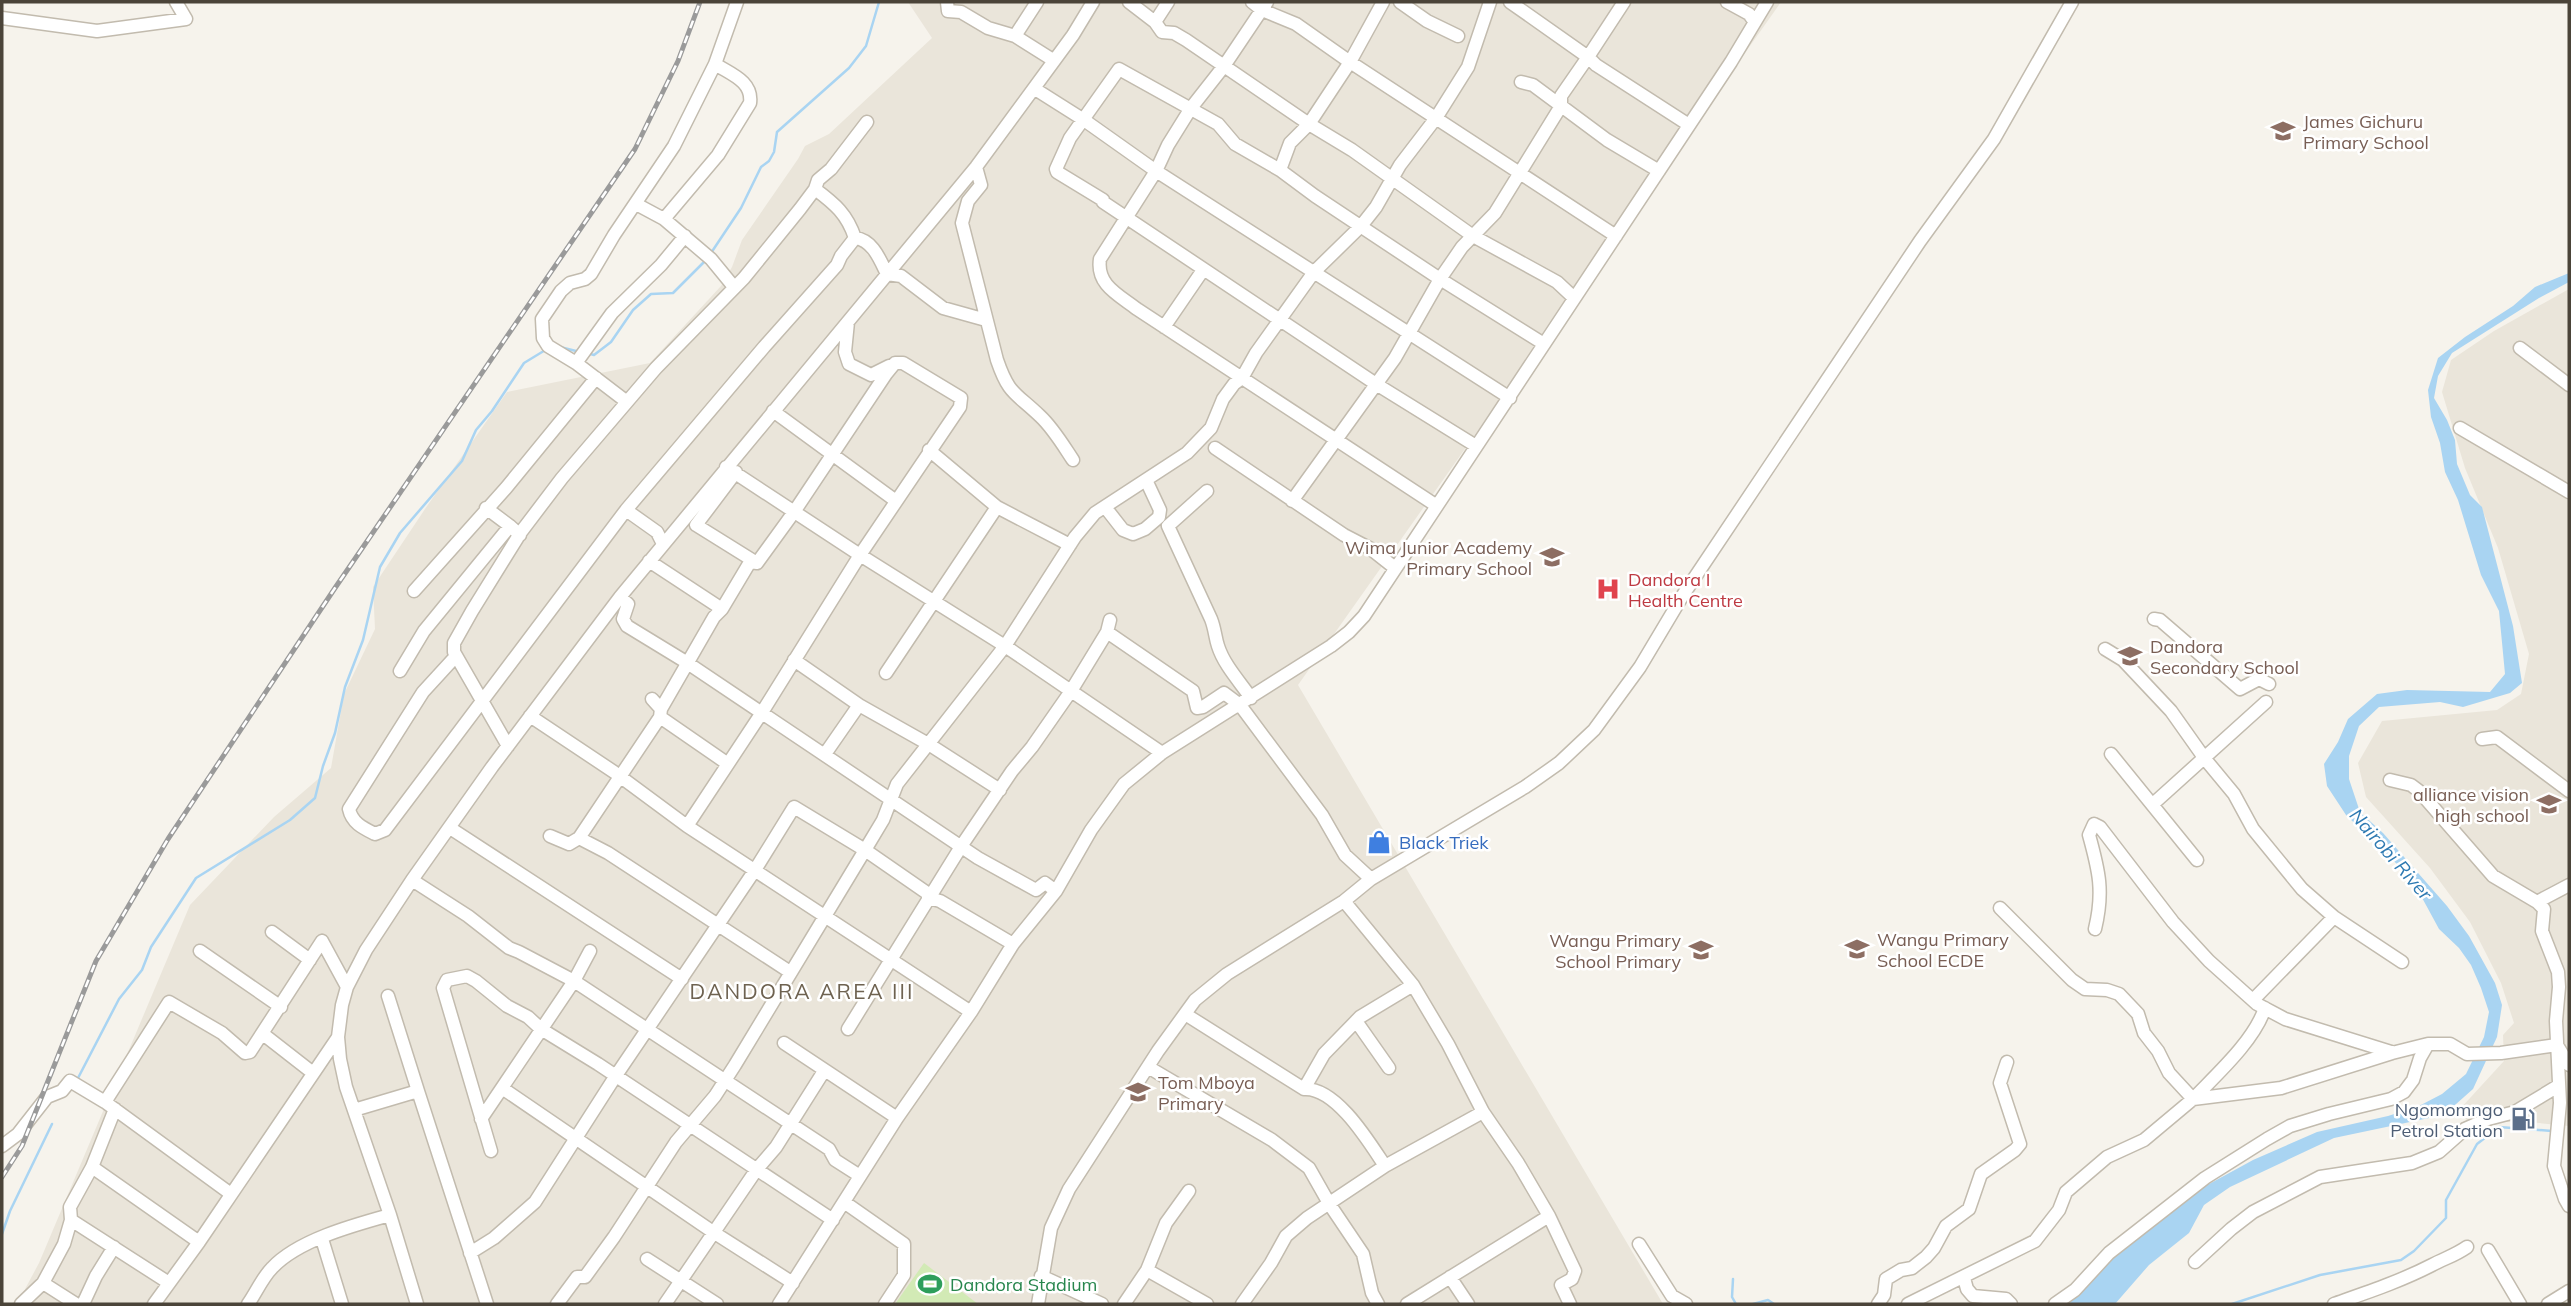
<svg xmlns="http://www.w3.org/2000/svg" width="2571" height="1306" font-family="Mulish,sans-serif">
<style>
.residential{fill:#eae5da}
.green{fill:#d2eab5}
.water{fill:#a9d4f2}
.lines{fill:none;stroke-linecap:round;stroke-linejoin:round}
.stream{stroke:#a9d4f2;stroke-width:2.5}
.minor-casing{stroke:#c2bbae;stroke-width:15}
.minor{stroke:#fff;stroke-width:12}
.rail-casing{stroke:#9a9a9a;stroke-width:5}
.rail{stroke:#fff;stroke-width:2.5;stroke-dasharray:8;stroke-linecap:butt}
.labels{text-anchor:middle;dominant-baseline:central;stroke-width:5;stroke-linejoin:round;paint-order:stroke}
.education-label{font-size:18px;fill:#785e54;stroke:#fff;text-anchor:start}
.health-label{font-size:18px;fill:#be3a42;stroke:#fff;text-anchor:start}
.shop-label{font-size:18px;fill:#366cbe;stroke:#fff;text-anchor:start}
.service-label{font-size:18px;fill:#4e5e75;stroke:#fff;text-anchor:end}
.leisure-label{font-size:18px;fill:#27864d;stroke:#fff;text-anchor:start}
.water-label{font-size:19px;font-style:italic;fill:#2e7ab2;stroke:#fff}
.quarter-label{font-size:21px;letter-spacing:2px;fill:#6e6250;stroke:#fff}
</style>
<rect width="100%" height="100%" fill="#f6f3ec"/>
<path class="residential" d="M908,2H1781L1298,685L1663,1304H17L39,1263L190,905L274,817L331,768L344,694L375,629L373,587L425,509L507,392L650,363L721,286L732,267L742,240L798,159L805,146L829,134L932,38Z
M2569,289V1126L2528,1122H2496L2480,1137L2459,1110L2504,1061L2503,1035L2514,1023L2501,983L2470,922L2430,868L2366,797L2358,763L2382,721L2497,710L2521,694L2529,654L2498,548L2465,468L2442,392L2451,360L2494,331Z"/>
<path class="green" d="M924,1263L978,1304H895Z"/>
<path class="water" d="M2569,273V282L2539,298L2452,353L2438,376L2434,398L2447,420L2455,440L2457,464L2470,495L2482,507L2513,626L2522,683L2510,693L2463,707L2440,702L2379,707L2359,726L2349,756V779L2360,812L2383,833L2447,906L2469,936L2495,983L2502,1005L2497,1037L2473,1089L2455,1105L2429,1118L2334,1138L2230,1187L2204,1205L2189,1233L2149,1265L2115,1304H2066L2130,1241L2200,1189L2253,1160L2317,1132L2388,1116L2419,1106L2442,1094L2466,1074L2484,1037L2489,1012L2481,988L2471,965L2459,948L2439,929L2420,894L2400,867L2346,815L2327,786L2324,764L2338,742L2348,719L2377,694L2407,690L2490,692L2505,674L2499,611L2481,575L2458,500L2445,472L2440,443L2431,417L2428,390L2438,358L2465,337L2513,306L2535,287Z"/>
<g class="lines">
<path class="stream" d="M711,253L741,208L761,167L769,161L774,152L777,132L849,68L866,46L879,2
M560,347L580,352
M587,353L594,355L611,342L633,310L651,294L673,293L707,259
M77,1080L119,999L142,970L151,947L196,878L290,820L315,798L323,766L335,733L345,687L363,640L380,567L400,533L462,461L476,430L492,411L524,363L547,349
M2,1234L10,1211L52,1124
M1733,1279L1732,1297L1736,1304
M1753,1304L1768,1300L1774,1304
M2232,1304L2320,1275L2401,1260L2414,1251L2446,1218V1200L2477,1144L2499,1127L2552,1131"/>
<g class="minor-casing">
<path id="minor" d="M947,2L948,11L961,12L988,28L1015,36L1053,60
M1129,2L1155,22
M1168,2L1155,22L1162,32L1174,33L1186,40L1309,124L1352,150L1473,236L1557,282L1573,297
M1252,2L1262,10L1296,24L1350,62L1616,236
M1267,2L1224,66L1191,108L1168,145L1156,171L1100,259C1096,285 1119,295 1137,309L1437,506
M1400,2L1427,21L1458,36
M1624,2L1588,57L1596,65L1689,125
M1727,2L1749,14L1754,21
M2,18L97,31L186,19L176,2
M1015,36L1037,2
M715,64C730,74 753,81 750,103L718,155L664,219L711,259L734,287
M1521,82L1533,85L1607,140L1659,171
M1035,89L1084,120L1156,171L1510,398
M976,167L981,185L968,201L962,223L997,360C1009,395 1015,392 1040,416C1053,428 1063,445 1073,460
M1280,170L1290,143L1309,124L1350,62L1383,2
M636,204L664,219
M855,238C873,240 880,260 887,274L901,276L943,308L986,320
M848,322L845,352L849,364L871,375L889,366
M1164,327L1203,270
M2520,348L2569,385
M576,363L612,313L661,265L685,236
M627,402L576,363L548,346L543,338L542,319L561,291L570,283L585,279L591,274L614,235L674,146L715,64L737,2
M773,411L896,501
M2460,428L2569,492
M1476,446L1376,384L1103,202V200L1057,172L1056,169L1070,138L1119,69L1218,124L1235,144L1280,170L1315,196L1440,279L1544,344
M1215,448L1344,535L1371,549L1395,568
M929,450L997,507L1070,545
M726,467L860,555L1005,646L1162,753
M736,472L696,525L757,563
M1207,491L1168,526L1211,619C1215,629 1215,637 1218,646C1224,665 1240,682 1251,698
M1292,501L1395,358L1440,279L1462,247L1495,213L1561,106V96L1588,57L1510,2
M1105,507L1123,530L1133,534L1145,529L1159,517L1160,510L1146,480
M486,508L510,526
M626,510L657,532L663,544
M649,561L722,609
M414,591L506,488L596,378
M620,597L628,604L623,619L627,626L686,662L978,858L1036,890L1045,883L1056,891
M2154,619L2160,620L2240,689L2259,679L2269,684
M1107,632L1193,691L1197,708L1203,707L1224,693L1240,705L1322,815L1345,855L1371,879
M2105,649L2123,660L2171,711L2205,759L2234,794L2253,829L2302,889L2334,917L2402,962
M456,656L423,692L349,809C352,823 363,828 375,834L385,830L626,510L764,347L837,265L841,256L855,238C847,214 835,204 815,189
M794,660L859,705L825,754
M400,671L424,631L510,526L520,535
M886,673L997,507
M859,705L930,745L1000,790
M661,709L714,617L722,609L750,562L757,563L794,512L886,374L895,363H903L961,398L960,407L860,555L761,714L687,826
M530,716L614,772L687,826L971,1012
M660,717L728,764
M2482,739L2497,737L2569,791
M508,746L454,652V643L472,611L521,532L562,478L656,368L744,278L800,209L815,189L818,180L831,169L867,122
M2111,754L2197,860
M2390,780L2411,785L2419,791L2493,876L2537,902
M2153,804L2266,702
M450,828L682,979
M550,836L569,844L579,838L660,717L661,709L652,699
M579,838L608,853L790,972
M412,880L468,916L509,948L519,952L574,981L791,1124L829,1149L835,1160L860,1176
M2569,885L2537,902L2544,909L2542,931L2558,972L2559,987L2556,1021L2560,1103L2554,1166L2565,1199L2569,1206
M928,898L940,901L1013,944
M1344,901L1413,985L1448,1044L1483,1112L1518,1163L1549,1216L1575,1271L1572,1279L1561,1285L1570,1304
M2000,908L2072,980L2085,989L2107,990L2119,994L2138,1014L2144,1033L2158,1051L2169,1073L2193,1099C2217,1074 2254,1041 2265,1008
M2095,929C2104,892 2099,871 2089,835L2094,824L2100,827L2173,922L2209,961L2257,1004L2285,1019L2391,1052
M272,932L310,960
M322,941L347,987
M200,951L281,1007
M388,996L418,1091
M2253,1000L2334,917
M1185,1014L1304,1089C1336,1087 1369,1142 1385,1166
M1356,1021L1389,1068
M848,1029L962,845L1012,771L1032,747L1071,691L1107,632L1110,620
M263,1034L313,1073
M784,1043L897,1118
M1148,1067L1272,1140L1309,1168L1330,1205L1363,1254L1372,1293L1378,1304
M502,1088L713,1232L793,1283
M1304,1089L1324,1054L1360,1017L1413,985
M105,1102L169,1002L222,1033L245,1053L250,1052L322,941
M115,1109L92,1167L199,1242
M354,1110L418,1091L487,1304
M481,1119L574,981L590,951
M2,1146L18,1134L47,1097L62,1091L70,1081L105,1102L231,1194
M491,1151L443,988L447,980L467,976L476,981L507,1006L528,1017L541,1029L598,1064L833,1220
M844,1202L904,1244V1275L885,1304
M71,1220L169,1283
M322,1239L342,1304
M1639,1244L1672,1296L1686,1304
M2488,1250L2520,1304
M470,1253L494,1238L535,1202L615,1077L755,870L794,807L865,850L930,895
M647,1259L717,1304
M2195,1262L2231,1229L2253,1212L2320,1177L2412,1163L2439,1152L2465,1129L2488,1119L2515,1112L2558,1086
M1147,1270L1207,1304
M1041,1276L1102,1304
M1450,1277L1468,1304
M1964,1278L1967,1289L1973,1296L2006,1299L2011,1304
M43,1283L76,1304
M21,1304L43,1283L64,1244L71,1220L70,1207L92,1167
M83,1304L96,1276L114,1247
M154,1304L199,1242L338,1037
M248,1304C256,1293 262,1278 272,1268C298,1240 354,1225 390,1215
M417,1304L390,1215L346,1087L340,1059L338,1037L342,1005L347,987L366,950L412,880L492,767L620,597L976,167L1073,35L1093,2
M557,1304L577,1277H585L614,1237L676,1142L715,1096L735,1065L865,850L883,820L897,784L1005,646L1075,537L1095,513L1187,453L1211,428L1223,399L1234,384L1242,378L1256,353L1314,272L1361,226L1376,207L1400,165L1436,118L1468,67L1490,2
M665,1304L757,1169L776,1147L824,1071
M779,1304L897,1118L971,1012L1013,944L1056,891L1091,830L1124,784L1162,753L1331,646L1349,632L1364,616L1731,62L1767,2
M1038,1304L1051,1228L1069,1189L1158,1051L1195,1000L1227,974L1344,901L1371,879L1525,787L1559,763L1594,730L1640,667L1683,595L1920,241L1994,139L2072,2
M1124,1304L1147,1270L1166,1223L1189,1191
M1242,1304L1271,1263L1286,1236L1307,1218L1385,1166L1483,1112
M1407,1304L1549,1216
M1878,1304L1884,1295L1886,1279L1901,1270L1912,1268L1926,1257L1934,1248L1946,1226L1969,1209L1981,1174L2015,1150L2020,1144L2000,1083L2007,1062
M1908,1304L2035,1241L2059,1210L2066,1192L2107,1157L2144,1140L2193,1099L2281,1088L2392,1053L2428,1044H2450L2467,1054L2501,1053L2557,1045L2569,1065
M2055,1304L2075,1290L2109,1253L2205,1178L2267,1139L2290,1126L2329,1114L2391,1099L2404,1092L2413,1080L2420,1058L2428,1044
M2334,1304C2368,1292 2401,1281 2432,1265C2445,1258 2454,1256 2467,1247
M2548,1304L2569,1291"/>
</g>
<use href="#minor" class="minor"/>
<g class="rail-casing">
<path id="rail" d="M2,1177L22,1146L96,961L168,839L335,588L635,149L678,61L700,2"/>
</g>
<use href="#rail" class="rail"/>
</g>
<defs>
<g id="school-bare" transform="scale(1.89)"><path d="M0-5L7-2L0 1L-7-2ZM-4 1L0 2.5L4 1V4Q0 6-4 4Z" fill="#8d6e63" stroke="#fff" stroke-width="2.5" paint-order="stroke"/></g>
<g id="hospital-bare" transform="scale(1.89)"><path d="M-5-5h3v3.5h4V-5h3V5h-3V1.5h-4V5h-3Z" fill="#e0444e" stroke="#fff" stroke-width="2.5" paint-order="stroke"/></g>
<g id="shop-bare" transform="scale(1.89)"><path d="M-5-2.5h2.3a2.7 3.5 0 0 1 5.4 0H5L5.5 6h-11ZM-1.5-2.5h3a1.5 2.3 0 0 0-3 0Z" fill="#3f7fe0" stroke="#fff" stroke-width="2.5" paint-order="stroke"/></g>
<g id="fuel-bare" transform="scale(1.89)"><path d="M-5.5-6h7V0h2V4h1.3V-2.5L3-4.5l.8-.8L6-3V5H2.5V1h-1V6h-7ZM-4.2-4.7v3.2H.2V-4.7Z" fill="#5c6f8a" stroke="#fff" stroke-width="2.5" paint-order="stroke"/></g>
<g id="stadium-bare" transform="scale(1.89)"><path d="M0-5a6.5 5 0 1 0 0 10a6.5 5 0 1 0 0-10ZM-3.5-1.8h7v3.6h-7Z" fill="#2e9e5b" stroke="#fff" stroke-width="2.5" paint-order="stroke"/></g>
</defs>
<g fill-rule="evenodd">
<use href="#school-bare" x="2283" y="131"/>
<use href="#school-bare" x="1552" y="557"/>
<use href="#hospital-bare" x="1608" y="589"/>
<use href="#school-bare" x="2130" y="656"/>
<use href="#school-bare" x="2549" y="804"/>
<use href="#shop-bare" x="1379" y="842"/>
<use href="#school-bare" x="1857" y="949"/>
<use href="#school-bare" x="1701" y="950"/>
<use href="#school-bare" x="1138" y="1092"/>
<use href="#fuel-bare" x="2523" y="1119"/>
<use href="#stadium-bare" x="930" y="1284"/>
</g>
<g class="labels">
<g class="education-label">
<text x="2303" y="121">James Gichuru<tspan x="2303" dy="21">Primary School</tspan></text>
<text x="1532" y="547" text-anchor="end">Wima Junior Academy<tspan x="1532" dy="21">Primary School</tspan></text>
<text x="2150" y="646">Dandora<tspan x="2150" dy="21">Secondary School</tspan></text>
<text x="2529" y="794" text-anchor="end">alliance vision<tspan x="2529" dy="21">high school</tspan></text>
<text x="1877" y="939">Wangu Primary<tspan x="1877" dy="21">School ECDE</tspan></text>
<text x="1681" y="940" text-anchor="end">Wangu Primary<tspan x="1681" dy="21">School Primary</tspan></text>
<text x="1158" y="1082">Tom Mboya<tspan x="1158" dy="21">Primary</tspan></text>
</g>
<g class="health-label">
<text x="1628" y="579">Dandora I<tspan x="1628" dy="21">Health Centre</tspan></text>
</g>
<g class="shop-label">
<text x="1399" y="842">Black Triek</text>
</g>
<g class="service-label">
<text x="2503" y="1109">Ngomomngo<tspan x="2503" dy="21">Petrol Station</tspan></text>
</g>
<g class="leisure-label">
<text x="950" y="1284">Dandora Stadium</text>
</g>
<g class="water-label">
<text transform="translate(2391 854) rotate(49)">Nairobi River</text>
</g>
<g class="quarter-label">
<text x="802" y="991">DANDORA AREA III</text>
</g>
</g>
<rect width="2571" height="1306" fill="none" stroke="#4b4439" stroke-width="7"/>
</svg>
